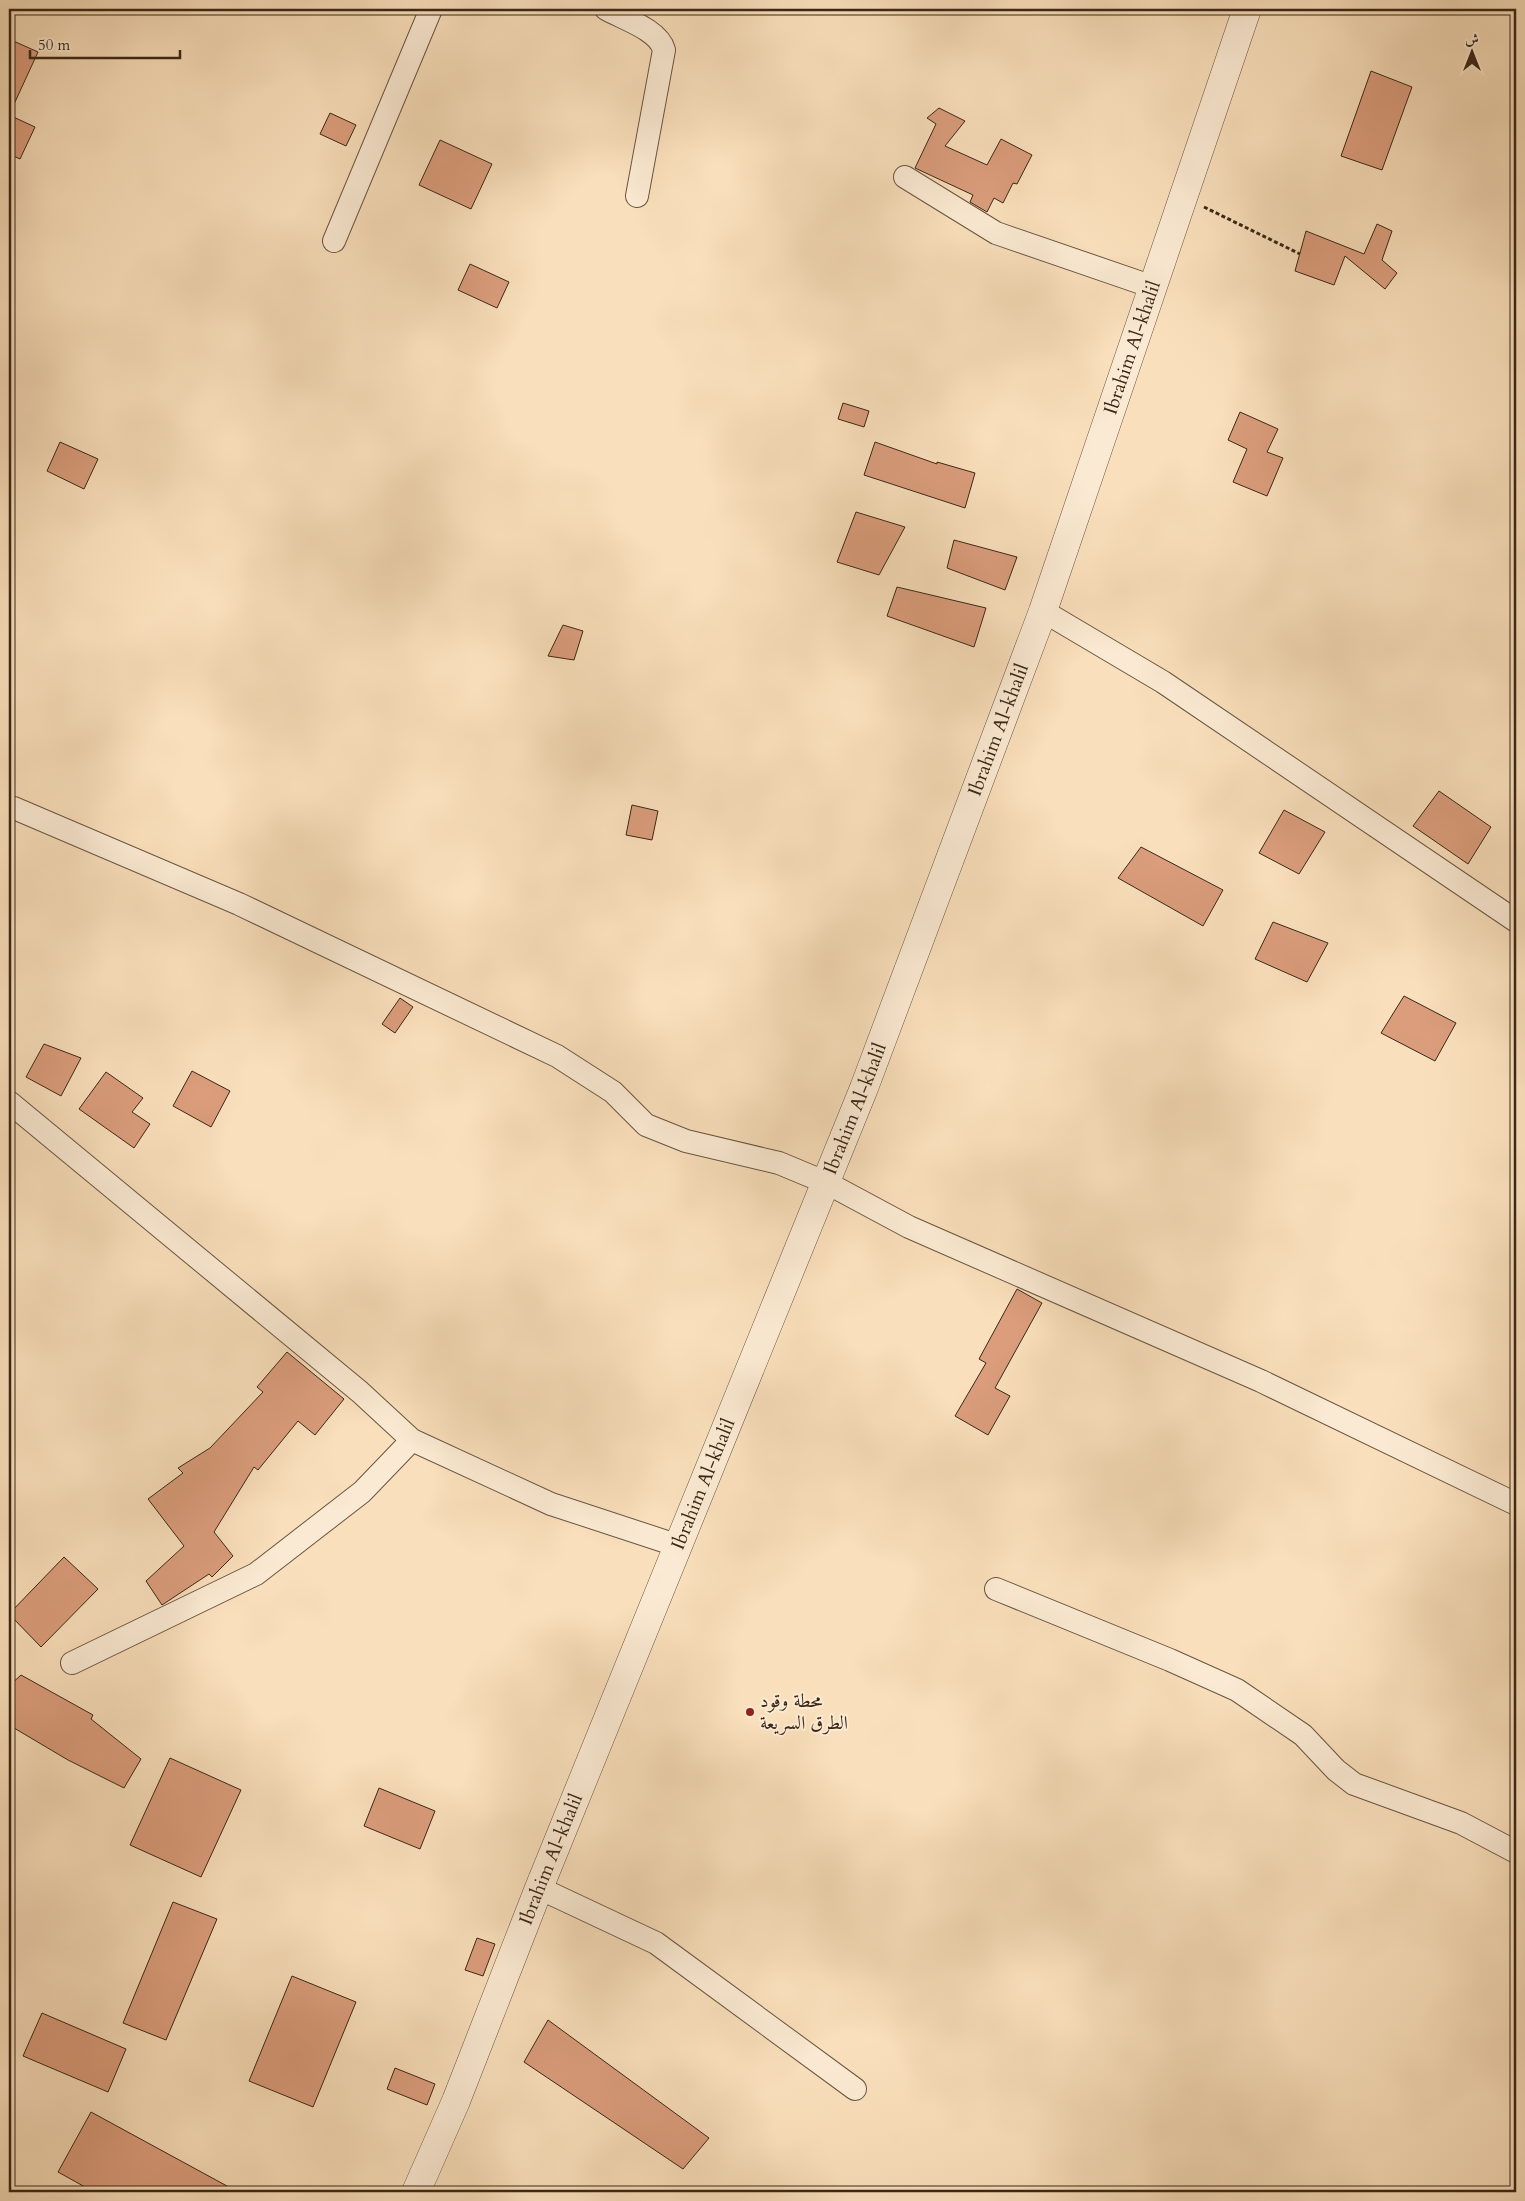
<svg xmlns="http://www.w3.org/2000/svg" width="1525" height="2201" font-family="Cardo,Amiri,serif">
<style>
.building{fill:#db9d7c;stroke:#3b2717}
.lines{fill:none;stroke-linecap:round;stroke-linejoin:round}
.minor-casing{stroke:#6a5540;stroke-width:24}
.tertiary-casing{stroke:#6a5540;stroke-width:29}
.path{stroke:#3b2717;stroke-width:3;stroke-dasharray:4 2.5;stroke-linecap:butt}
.minor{stroke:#fbead3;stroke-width:22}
.tertiary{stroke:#fbead3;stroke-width:28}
.poi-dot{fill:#8f2418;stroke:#fbead3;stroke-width:2}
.labels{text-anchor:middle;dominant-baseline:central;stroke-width:4;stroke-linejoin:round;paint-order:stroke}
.street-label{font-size:19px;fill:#3b2717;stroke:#fbead3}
.poi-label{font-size:19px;fill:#3b2717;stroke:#fbead3;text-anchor:start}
</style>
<rect width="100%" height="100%" fill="#f9dfbb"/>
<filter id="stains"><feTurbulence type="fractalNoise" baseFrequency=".004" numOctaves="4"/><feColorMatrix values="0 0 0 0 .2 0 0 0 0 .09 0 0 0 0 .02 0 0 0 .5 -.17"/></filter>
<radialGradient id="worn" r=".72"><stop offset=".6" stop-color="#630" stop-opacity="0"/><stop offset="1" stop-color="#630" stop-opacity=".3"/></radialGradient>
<path class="building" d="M9,39L38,52L9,115L35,127L20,159L9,154Z
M1371,71L1412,87L1382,170L1341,156Z
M939,108L965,121L945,146L987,165L1001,139L1032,155L1017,184L1013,183L1003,203L994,198L987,212L970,202L973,195L915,168L936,124L927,118Z
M330,113L356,125L346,146L320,134Z
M440,140L492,164L471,209L419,185Z
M1377,224L1392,231L1382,260L1397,273L1385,289L1345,256L1334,285L1295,271L1306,231L1364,254Z
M470,264L509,282L497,308L458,290Z
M843,403L869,411L864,427L838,419Z
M1240,412L1278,429L1267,452L1283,458L1267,496L1233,482L1247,449L1228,440Z
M60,442L98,459L84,489L47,471Z
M875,442L937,464V462L975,473L965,508L864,475Z
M856,512L905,527L879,575L837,562Z
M954,540L1017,557L1005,590L947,568Z
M897,587L986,608L974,647L887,616Z
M563,625L583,631L574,660L548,656Z
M1439,791L1491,827L1468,864L1413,826Z
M632,805L658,811L652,840L626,835Z
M1284,810L1325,832L1299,874L1259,853Z
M1141,847L1223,890L1203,926L1118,878Z
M1273,922L1328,943L1307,982L1255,959Z
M1404,996L1456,1023L1435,1061L1381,1033Z
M400,998L413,1007L395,1033L382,1024Z
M44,1044L81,1058L61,1096L26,1077Z
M192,1071L230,1091L211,1127L173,1106Z
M106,1072L143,1098L132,1112L150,1124L134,1148L79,1109Z
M1017,1289L1042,1303L995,1388L1010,1396L988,1435L955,1416L986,1363L979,1359Z
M287,1352L344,1399L315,1435L298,1421L258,1470L254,1467L214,1532L233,1556L212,1577L209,1574L162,1605L146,1581L184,1546L148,1499L183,1473L178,1468L210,1448L263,1392L257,1387Z
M64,1557L98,1589L41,1647L9,1614Z
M21,1675L93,1715L91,1719L141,1759L124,1788L68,1760L9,1725V1686Z
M170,1758L241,1790L201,1877L130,1845Z
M379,1788L435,1811L420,1849L364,1826Z
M173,1902L217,1919L166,2040L123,2023Z
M477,1938L495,1944L483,1976L465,1970Z
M292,1976L356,2002L313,2107L249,2081Z
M42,2013L126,2049L108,2092L23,2056Z
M548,2020L709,2138L683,2169L524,2062Z
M395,2068L435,2084L427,2105L387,2089Z
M91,2112L238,2192H94L58,2172Z"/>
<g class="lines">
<g class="minor-casing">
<path id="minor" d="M606,9C624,19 659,30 664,50L637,196
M905,177L996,233L1153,287
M334,241L431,9
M1043,611L1163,682L1516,921
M9,809L14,808L239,904L557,1056L613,1092L646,1125L686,1141L779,1163L827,1183L909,1227L1261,1381L1516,1504
M9,1102L360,1392L412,1440L551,1504L679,1546
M996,1589L1170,1660L1237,1690L1303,1735L1336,1770L1354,1784L1461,1823L1516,1852
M72,1663L256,1574L362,1492L412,1440
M539,1888L656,1943L855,2089"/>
</g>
<g class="tertiary-casing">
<g id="tertiary">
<path id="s1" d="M416,2192L456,2101L539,1888L864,1088L1043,611L1247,9"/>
</g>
</g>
<path class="path" d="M1204,207L1300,254"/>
<use href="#minor" class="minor"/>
<use href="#tertiary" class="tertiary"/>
</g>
<circle class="poi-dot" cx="750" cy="1712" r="5"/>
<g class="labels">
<g class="street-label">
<text stroke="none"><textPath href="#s1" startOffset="1979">Ibrahim Al-khalil</textPath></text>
<text stroke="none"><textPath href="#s1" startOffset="1574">Ibrahim Al-khalil</textPath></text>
<text stroke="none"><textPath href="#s1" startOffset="1169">Ibrahim Al-khalil</textPath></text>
<text stroke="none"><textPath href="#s1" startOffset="764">Ibrahim Al-khalil</textPath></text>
<text stroke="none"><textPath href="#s1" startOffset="359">Ibrahim Al-khalil</textPath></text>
</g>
<g class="poi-label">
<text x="760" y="1701">محطة وقود<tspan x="760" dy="22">الطرق السريعة</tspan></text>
</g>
</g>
<rect width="1525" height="2201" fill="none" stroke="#f9dfbb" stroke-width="30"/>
<rect x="10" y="10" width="1505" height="2181" fill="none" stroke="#3b2717" stroke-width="2.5"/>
<rect x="15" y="15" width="1495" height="2171" fill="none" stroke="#3b2717"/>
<g transform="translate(1472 52)" stroke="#fbead3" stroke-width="4" paint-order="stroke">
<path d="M0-4L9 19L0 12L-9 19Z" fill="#3b2717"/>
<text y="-8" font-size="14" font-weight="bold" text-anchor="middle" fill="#3b2717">ش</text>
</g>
<path d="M30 50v8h150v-8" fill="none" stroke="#3b2717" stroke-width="2.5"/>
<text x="38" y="50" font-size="15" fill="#3b2717" stroke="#fbead3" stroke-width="4" paint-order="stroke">50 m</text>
<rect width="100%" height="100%" filter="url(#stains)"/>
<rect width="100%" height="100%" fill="url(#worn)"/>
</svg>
